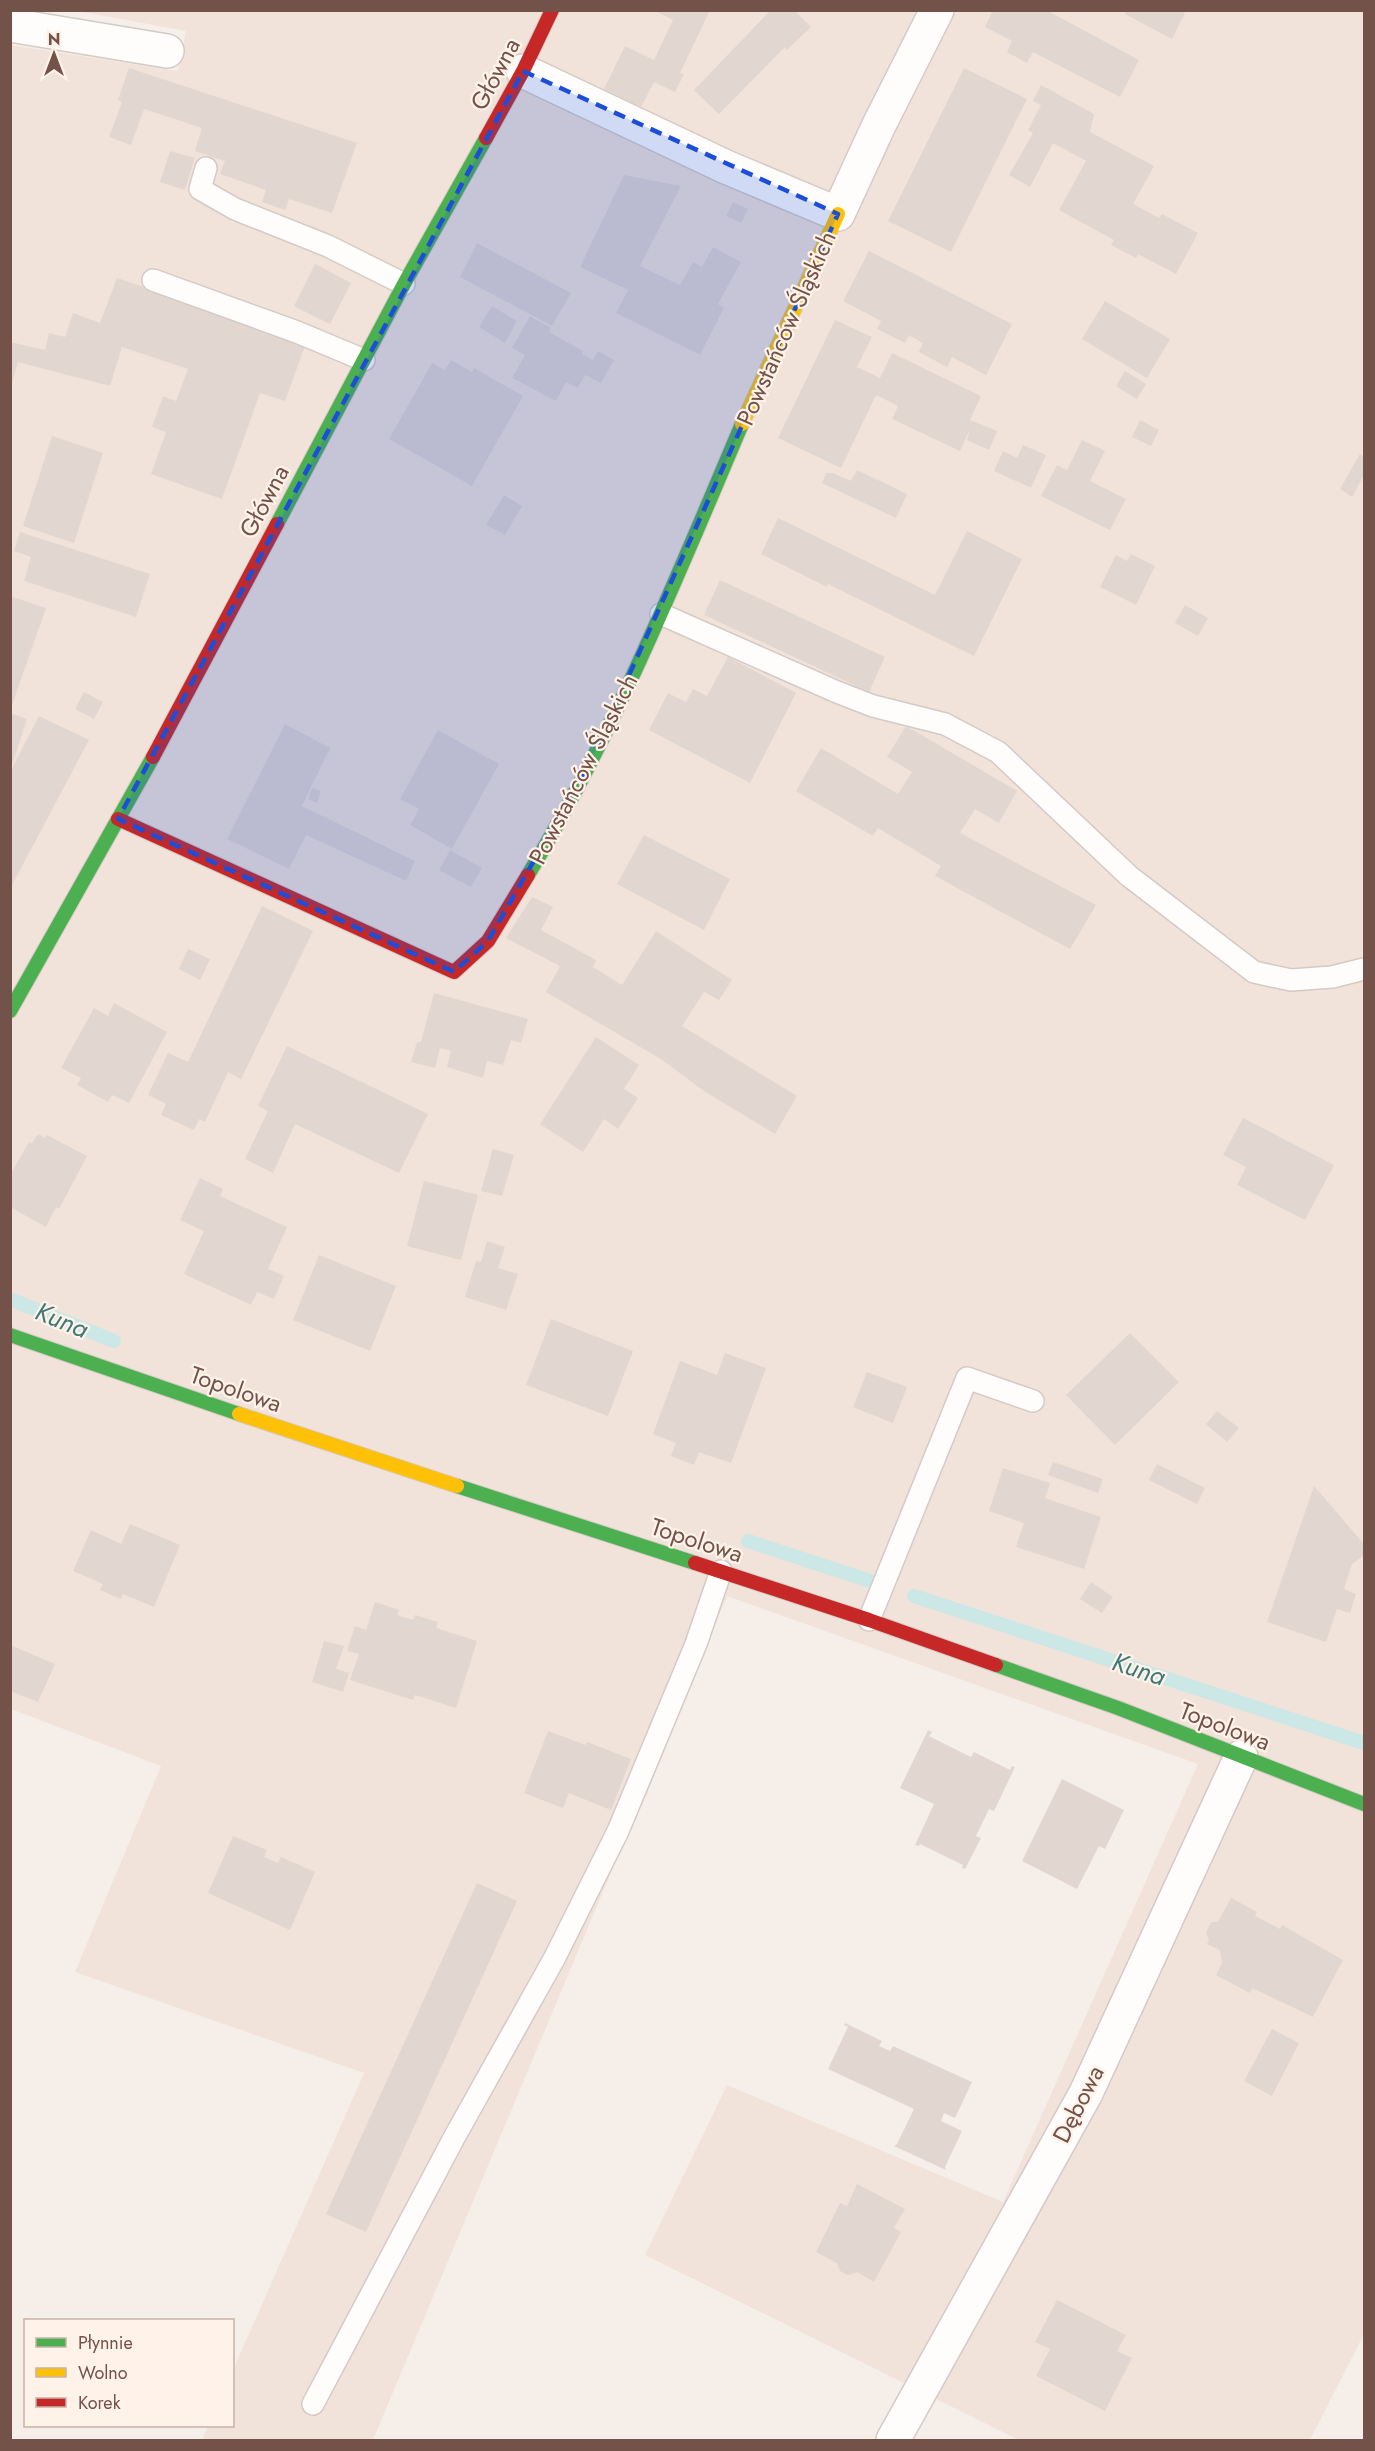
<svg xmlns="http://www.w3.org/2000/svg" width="1375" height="2451" font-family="Jost,sans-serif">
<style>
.residential{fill:#f1e3d9}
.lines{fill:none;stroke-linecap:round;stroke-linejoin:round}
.stream{stroke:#cbe7e6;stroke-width:14}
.building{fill:#e2d6d0}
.lane-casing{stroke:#d4cac6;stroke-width:24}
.street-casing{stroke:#d4cac6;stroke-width:36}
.fast-casing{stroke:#d5cac6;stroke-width:16}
.slow-casing{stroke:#d5cac6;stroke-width:16}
.jam-casing{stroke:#d5cac6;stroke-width:16}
.lane{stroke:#fefdfc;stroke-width:21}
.street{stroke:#fefdfc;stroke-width:33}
.fast{stroke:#4caf50;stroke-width:14}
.slow{stroke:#ffc107;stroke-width:14}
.jam{stroke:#c62828;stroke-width:14}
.marked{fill:#1d4ed8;fill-opacity:0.2;stroke:#1d4ed8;stroke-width:4.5;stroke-dasharray:12 8;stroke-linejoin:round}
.labels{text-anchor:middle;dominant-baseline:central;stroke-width:4.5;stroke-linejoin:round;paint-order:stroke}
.street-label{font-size:24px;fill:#73524a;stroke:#fff3e9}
.water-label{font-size:26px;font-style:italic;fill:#3e7878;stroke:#fff3e9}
</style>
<rect width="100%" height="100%" fill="#f6efe9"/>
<path class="residential" d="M72,10L1364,11V2334L1310,2440H1019L645,2255L727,2085L1003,2202L1198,1764L727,1596L373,2440H202L208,2426H232L233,2370L364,2073L75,1972L161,1766L11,1709L10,45L178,71L186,31Z"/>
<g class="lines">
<path class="stream" d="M10,1299L114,1341
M748,1541L870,1581
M914,1596L1364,1743"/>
</g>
<path class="building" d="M653,10H710L680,73L684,74L675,92L654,82L641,107L604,89L625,46L654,60L673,20Z
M771,10H794L811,27L787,50L785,47L719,114L694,90Z
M993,10H1046L1139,60L1120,97L1033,52L1027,63L1007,52L1012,41L985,27Z
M1127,10H1181L1185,13L1172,39L1125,14Z
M129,68L357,143L332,213L289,199L285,210L262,202L266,190L220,174L225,161L195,151L202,128L144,109L131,145L109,137L122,102L118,100Z
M964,68L1027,99L951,252L888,221Z
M1041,85L1094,114L1090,132L1154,166L1133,204L1159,218L1162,214L1198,233L1176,274L1138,254L1136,258L1111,245L1114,240L1059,210L1086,161L1053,143L1030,187L1009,175L1033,133L1028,130L1041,105L1033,101Z
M170,151L195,158L185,190L160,182Z
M624,175L681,186L640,266L680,285L693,262L702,267L713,247L741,262L718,304L724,308L700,355L616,313L628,290L580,267Z
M733,202L748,209L741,223L726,216Z
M477,243L571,293L552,326L460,277Z
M869,251L1012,324L986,375L952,357L947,367L919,352L923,343L909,335L905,343L877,329L881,321L843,301Z
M315,264L351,283L330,324L294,306Z
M117,278L306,343L285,401L260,393L222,499L151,474L166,432L152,427L163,396L176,401L188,369L122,347L110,386L18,362L10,389V342L45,350L49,333L65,337L73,313L100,323Z
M1105,301L1170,339L1147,378L1082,339Z
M492,306L517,321L505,343L479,327Z
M530,316L551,328L549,332L583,351L582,354L593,360L598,351L614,360L601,383L585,375L578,388L566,382L556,401L512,378L525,355L512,348Z
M835,320L872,337L857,367L880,378L892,353L981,396L970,420L997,431L989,450L967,440L970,429L960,451L892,419L898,406L876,395L841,468L778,438Z
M451,360L472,372L474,368L523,396L472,486L389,439L432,363L445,370Z
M1125,371L1146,384L1137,399L1116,386Z
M1140,420L1159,430L1151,446L1132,437Z
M52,436L103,453L74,543L23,526Z
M1082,440L1105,451L1090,481L1126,499L1110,530L1041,496L1057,465L1067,470Z
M1023,445L1046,455L1031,488L994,471L1003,451L1017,458Z
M1360,454L1364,457V475L1352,497L1340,489Z
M857,470L907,494L896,518L822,483L826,473H833L851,481Z
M504,495L522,506L505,535L486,525Z
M778,518L935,595L967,531L1022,559L974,656L828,584L827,587L761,554Z
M20,532L150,574L136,617L24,581L31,557L14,551Z
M1131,554L1155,566L1136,605L1100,587L1116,555L1127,561Z
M720,580L885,657L869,692L704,615Z
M10,596L46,608L11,708H10Z
M1185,605L1208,618L1198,636L1175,623Z
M728,657L796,693L750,783L649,730L668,693L686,702L693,689L707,696Z
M84,692L103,702L94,719L75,709Z
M10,713L27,719L11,768H10Z
M39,716L89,740L10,889V772Z
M285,724L330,748L302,806L415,861L406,881L306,835L289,869L227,839Z
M906,726L1017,791L999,823L975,809L960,833L1096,905L1070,949L935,876L941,866L878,828L873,836L796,791L821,748L898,794L912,772L887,757Z
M438,730L499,764L452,849L410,825L419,809L400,799Z
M312,788L321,791L317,803L308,799Z
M644,835L730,879L704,930L617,884Z
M450,850L482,868L471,887L439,870Z
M532,897L553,907L541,930L596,960L593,967L622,985L656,931L732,980L719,1000L704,992L682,1026L797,1096L775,1134L704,1091L661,1059L546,992L560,966L506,938Z
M262,906L313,931L241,1079L228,1072L205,1122L199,1119L194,1130L161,1115L166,1104L148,1095L168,1053L188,1062Z
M188,949L210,959L200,980L179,969Z
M434,993L528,1019L521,1043L511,1040L503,1065L487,1061L483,1078L447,1067L451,1051L440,1048L435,1068L411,1062L417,1042H421Z
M114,1003L167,1032L129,1103L112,1095L108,1102L77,1085L81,1078L61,1068L94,1008L108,1016Z
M596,1037L639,1065L624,1089L638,1098L618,1129L604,1119L583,1152L540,1124Z
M287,1046L428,1114L399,1173L295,1124L273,1173L245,1159L268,1111L258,1106Z
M1243,1118L1334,1165L1305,1220L1237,1185L1246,1167L1223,1155Z
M38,1134L45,1138L47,1135L87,1156L59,1209L56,1207L46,1227L10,1207V1175L29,1142L32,1143Z
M493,1149L514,1155L502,1196L481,1191Z
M200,1178L223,1189L220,1196L287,1227L268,1269L284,1276L274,1299L257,1292L251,1305L184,1274L204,1231L180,1220Z
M424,1181L478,1195L461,1260L407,1246Z
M487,1241L505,1247L498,1268L518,1274L506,1310L465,1297L476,1261L481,1262Z
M319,1255L396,1286L370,1351L293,1320Z
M551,1319L633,1351L608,1416L526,1385Z
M1130,1333L1179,1382L1115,1445L1066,1395Z
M725,1353L766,1368L731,1463L699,1452L694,1465L671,1456L676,1443L653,1434L680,1361L717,1375Z
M867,1372L907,1387L893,1423L853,1407Z
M1217,1411L1239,1428L1227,1442L1206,1424Z
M1053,1462L1103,1479L1098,1493L1048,1475Z
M1157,1464L1205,1488L1197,1504L1149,1480Z
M1003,1468L1050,1483L1045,1498L1101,1517L1084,1569L1016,1547L1024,1523L989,1511Z
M1314,1486L1364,1544V1555L1352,1564L1344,1589L1356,1594L1350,1613L1337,1609L1326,1642L1267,1622Z
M130,1524L180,1545L154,1607L123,1594L121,1599L100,1590L103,1584L73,1571L91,1530L121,1544Z
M1091,1582L1113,1597L1102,1613L1080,1599Z
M375,1602L399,1610L397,1615L413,1620L415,1615L438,1622L436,1628L477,1641L456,1708L415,1695L413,1700L350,1680L359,1654L347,1651L355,1626L366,1630Z
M324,1641L344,1646L336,1669L349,1673L343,1692L312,1682Z
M10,1645L55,1664L38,1702L10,1691Z
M928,1730L932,1732L929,1736L971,1757L974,1752L1010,1770L1012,1766L1015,1767L994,1811L989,1809L976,1836L981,1838L965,1869L962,1868L963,1865L920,1844L919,1846L915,1845L934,1804L900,1788Z
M548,1731L586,1745L587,1742L631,1759L611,1810L569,1793L563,1808L524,1793Z
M1062,1779L1124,1810L1105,1849L1099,1846L1077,1889L1022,1861Z
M233,1836L267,1850L264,1857L278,1863L281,1857L315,1872L290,1930L208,1893Z
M477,1883L517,1901L366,2232L326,2214Z
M1231,1898L1257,1912L1255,1916L1280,1929L1282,1925L1343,1960L1313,2017L1252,1988L1250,1993L1216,1975L1222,1963L1220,1950L1207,1944L1209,1939L1206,1933L1211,1922H1218Z
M845,2023L882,2041L879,2046L890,2051L893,2046L972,2082L955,2118L944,2113L941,2121L962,2131L945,2167L946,2170L894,2146L897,2144L914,2109L828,2069L848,2027L844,2025Z
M1272,2029L1299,2043L1272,2096L1244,2081Z
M857,2184L905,2209L894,2228L901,2232L874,2282L857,2272L848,2275L840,2271L837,2263L816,2252L840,2203L847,2206Z
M1057,2300L1126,2335L1117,2351L1132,2358L1105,2411L1036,2376L1050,2349L1035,2342Z"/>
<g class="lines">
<g class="lane-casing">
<path id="lane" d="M206,168L200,189L235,209L328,246L404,284
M153,280L297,332L364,360
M661,614L837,692L873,706L945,724L998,752L1129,876L1254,972L1291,980L1332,977L1364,969
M869,1620L967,1378L1033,1401
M313,2404L455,2136L554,1959L618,1831L696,1644L721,1571"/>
</g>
<g class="street-casing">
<path id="street" d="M10,25L167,51
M523,71L726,167L838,214L879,125L937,10
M893,2440L1086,2093L1241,1757"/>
</g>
<g class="fast-casing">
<path id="fast" d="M277,524L404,284L486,138
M528,875C614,733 677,577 742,424
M10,1011L153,757
M10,1335L239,1414
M457,1486L695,1563
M996,1665L1118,1708L1364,1804"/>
</g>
<g class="slow-casing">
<path id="slow" d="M742,424L838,214
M239,1414L457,1486"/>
</g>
<g class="jam-casing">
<path id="jam" d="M486,138L523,71L552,10
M153,757L277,524
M118,819L454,972L488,941L528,875
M695,1563L869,1620L996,1665"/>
</g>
<use href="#lane" class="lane"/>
<use href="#street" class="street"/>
<use href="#fast" class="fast"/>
<use href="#slow" class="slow"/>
<use href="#jam" class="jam"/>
</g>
<path class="marked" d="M523,71L838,214L586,770L488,941L454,972L118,819Z"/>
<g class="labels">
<g class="street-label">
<text transform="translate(495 74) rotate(-62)">Główna</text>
<text transform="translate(786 328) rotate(-66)">Powstańców Śląskich</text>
<text transform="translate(264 501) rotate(-62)">Główna</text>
<text transform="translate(583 769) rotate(-63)">Powstańców Śląskich</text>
<text transform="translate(236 1389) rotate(19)">Topolowa</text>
<text transform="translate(697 1540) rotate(18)">Topolowa</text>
<text transform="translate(1225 1726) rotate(21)">Topolowa</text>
<text transform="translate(1078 2104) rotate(-63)">Dębowa</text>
</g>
<g class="water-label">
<text transform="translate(62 1320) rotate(22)">Kuna</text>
<text transform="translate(1139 1669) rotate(18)">Kuna</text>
</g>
</g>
<rect width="1375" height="2451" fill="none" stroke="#73524a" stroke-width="24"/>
<rect x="24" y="2319" width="210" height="108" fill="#fff3e9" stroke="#c7b3a9" stroke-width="1.5"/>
<rect x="36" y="2338" width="30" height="9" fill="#4caf50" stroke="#c7b3a9" stroke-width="1.5"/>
<text x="78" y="2349" font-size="18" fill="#73524a">Płynnie</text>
<rect x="36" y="2368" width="30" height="9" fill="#ffc107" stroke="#c7b3a9" stroke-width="1.5"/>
<text x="78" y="2379" font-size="18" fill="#73524a">Wolno</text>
<rect x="36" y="2398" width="30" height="9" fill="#c62828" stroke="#c7b3a9" stroke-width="1.5"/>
<text x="78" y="2409" font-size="18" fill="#73524a">Korek</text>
<g transform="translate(54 54)" stroke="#fff3e9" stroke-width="4.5" paint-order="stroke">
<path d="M0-4.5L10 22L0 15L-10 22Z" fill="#73524a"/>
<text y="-9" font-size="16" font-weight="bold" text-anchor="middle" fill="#73524a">N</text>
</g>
</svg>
